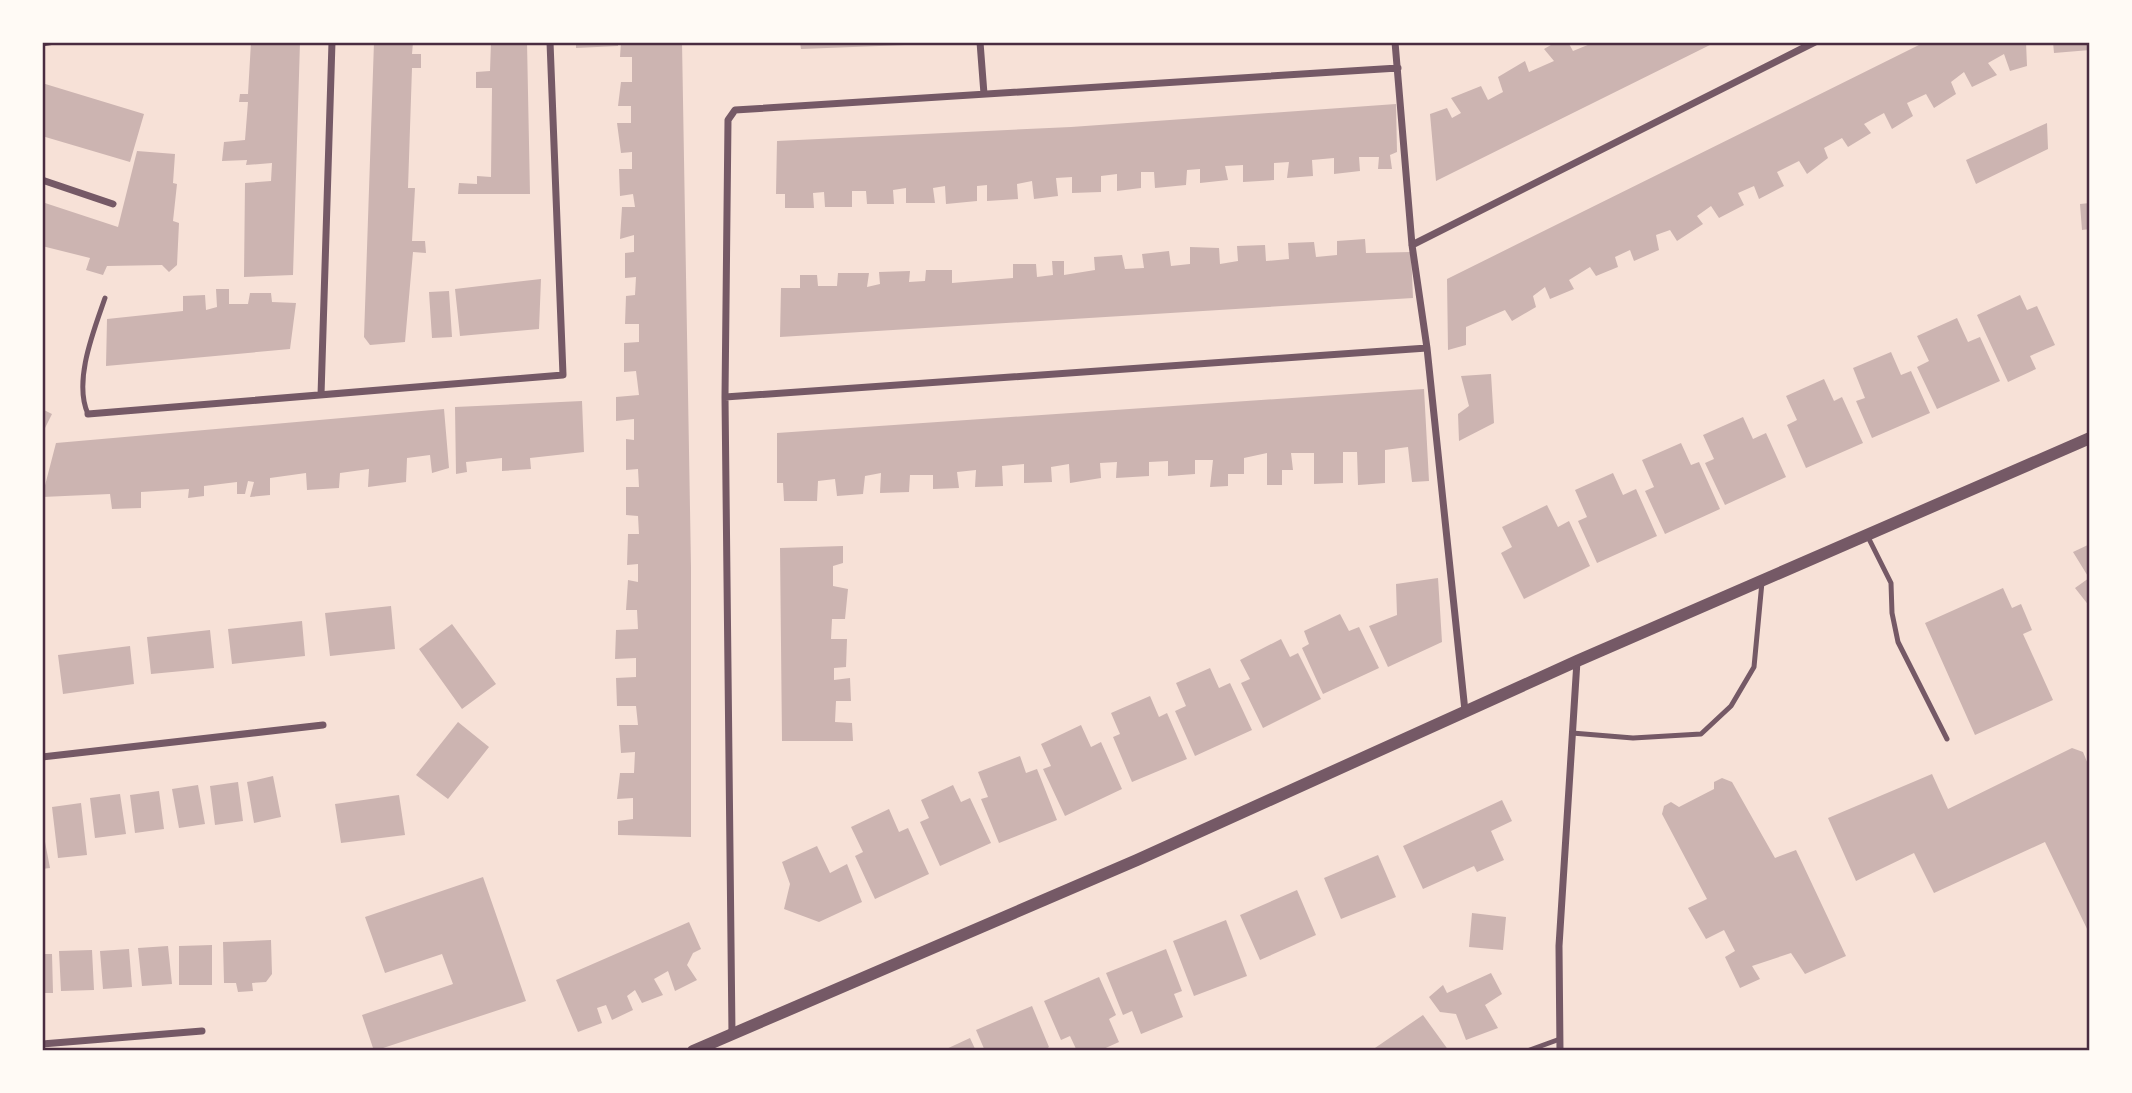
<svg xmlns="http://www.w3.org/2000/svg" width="2132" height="1093" font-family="'Titillium Web',sans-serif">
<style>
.building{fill:#ccb4b1}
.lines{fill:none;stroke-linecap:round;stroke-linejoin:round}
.path{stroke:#4a2c40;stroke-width:4.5}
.service{stroke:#755966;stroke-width:5}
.minor{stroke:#755966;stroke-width:7}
.tertiary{stroke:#755966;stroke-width:12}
.neatline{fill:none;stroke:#4a2c40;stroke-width:2.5}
</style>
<rect width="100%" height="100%" fill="#f7e1d7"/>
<path class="building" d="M251,42H300L293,275L244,277L245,183L271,181L272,163L246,165L247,160L222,161L224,142L245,140L248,102H239L240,94H248Z
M374,42H413L412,54H421V68H412L408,188H415L412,241H425L426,253L413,252L405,342L370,345L364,337Z
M491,42H527L530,194H458L459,183L477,184V176L491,177L492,88H476V72L490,71Z
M576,42H618V46L576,48Z
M621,42H682L691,567V837L618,835V821L633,819V798L617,799L620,773H634L635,752L621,753L619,725H638L636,706H617L616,678L636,677V658L615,659L616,630L638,629L637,610H626L628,580L638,582V564L627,565L628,534H639L638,516L626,515V487H639L638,469L626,470V439L634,440V419L616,421V397L639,395L636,371L624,372V343L639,342V324H625L626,296L635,295L636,277L625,278V253L634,252V235L620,239L622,207H635L633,194L620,196L619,169H632V152L621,153L617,123H631V106H618L621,82H632V57H620Z
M800,42H931V44L801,49Z
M1556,42H1568L1573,51L1595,42H1716L1436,181L1430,114L1447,108L1452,118L1461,113L1451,98L1481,86L1488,100L1503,92L1498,77L1525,61L1529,72L1554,61L1544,49Z
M1925,42H2026L2027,66L2010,71L2004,54L1988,63L1997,75L1972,87L1964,72L1951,82L1956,94L1934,108L1926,94L1907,103L1913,116L1892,129L1884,113L1864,124L1871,133L1848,147L1842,138L1824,148L1828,158L1807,174L1799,161L1777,172L1784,186L1759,199L1754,186L1738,193L1744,205L1719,218L1711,206L1697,216L1703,224L1677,241L1670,230L1656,235L1659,250L1634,261L1630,250L1615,257L1618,267L1596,276L1590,267L1569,280L1574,289L1550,299L1545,287L1533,296L1536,307L1512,321L1505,310L1466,327V345L1448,350L1447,279Z
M2053,42H2090V50L2054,53Z
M42,83L144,114L130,162L42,136Z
M1396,104L1397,152L1390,155L1392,169H1378L1379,157H1359L1360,171L1334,174V158L1312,160L1313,176L1287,178L1289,162L1274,163V180L1243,182V165L1225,166L1228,180L1200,183V169L1187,170L1186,185L1155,188L1154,172H1141V188L1117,191V174L1101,176V192L1072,193V177L1056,178L1058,196L1034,199L1032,181L1017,184L1018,199L987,201V185L977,186V201L946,204L945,186L933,188L935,203H906V188L893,190L894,204H867L866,191H852V207H825L824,192L813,193L814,208H785V194H776L777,141L1071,127Z
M2047,123L2048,149L1976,184L1966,160Z
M137,151L175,154L173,183L177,184L173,221L179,223L177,265L169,272L162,265L107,266L103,275L86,270L90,258L42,246V202L118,227Z
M2090,203V229L2082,230L2080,204Z
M1365,239L1366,253L1411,252L1413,298L780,337L781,288H800V275H817L818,286H837L838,273H869L867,287L880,284L879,272L910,271L909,282L925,281L926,270H952V283L1013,278V264H1036L1037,277L1053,275L1052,261H1064V275L1095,270L1094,257L1122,255L1125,269L1144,268L1142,254L1169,251L1171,266L1190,264V247L1219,248L1220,264L1238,261L1237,246L1265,245L1266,261L1289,259L1288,243L1314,242L1316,257L1337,255V241Z
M541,279L539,329L460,336L455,289Z
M216,289H229V304H248L250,293H271L272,302L296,303L290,349L106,366L107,319L183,311V296L205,295L206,310L217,307Z
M449,291L452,337L432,338L429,292Z
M2020,295L2027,310L2037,306L2055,345L2030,356L2036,369L2008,382L1977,315Z
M1957,318L1968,342L1980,337L2000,381L1937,409L1917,367L1929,361L1917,336Z
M1891,352L1901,375L1911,371L1930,413L1872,438L1856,401L1865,398L1853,368Z
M1491,374L1494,423L1459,441L1458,414L1469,406L1461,376Z
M1824,379L1834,401L1842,397L1863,443L1806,468L1787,425L1797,420L1786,396Z
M1424,389L1429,481L1412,482L1408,447L1385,450V483L1358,485L1357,452H1343V483L1314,484V453H1291L1293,470H1282V485H1267V453L1244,458V474H1228V486L1210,487L1213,460H1195V474L1168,476V461L1149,462V476L1116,478L1117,462L1100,463L1101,478L1070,483L1069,464L1051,467L1052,482L1024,483V464L1002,466L1003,486L975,487L976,470L957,472L959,488L933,489V475H910L909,492L880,493L881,473L865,476L863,494L837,496L835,479L818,481L817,501H784L783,483H777V433Z
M582,401L584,452L530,458L531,469L502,471V458L466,462L467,472L456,474L455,407Z
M42,409L52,414L42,434Z
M444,409L449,468L432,473L430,455L407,458L406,482L368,487L369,469L340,473L339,488L307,490L306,473L270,478V495L250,497L254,482L248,481L245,494H237V482L204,486V496L188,498L189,489L141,492V508L112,509L110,494L42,497L56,443Z
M1743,417L1753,439L1766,433L1786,477L1725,505L1705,463L1714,459L1703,435Z
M1681,443L1691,465L1699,462L1720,509L1665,534L1645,491L1654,487L1642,460Z
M1613,473L1623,495L1636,489L1657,536L1597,563L1578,521L1587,517L1575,490Z
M1547,505L1558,527L1569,521L1590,566L1524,599L1501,553L1512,547L1502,527Z
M2090,544V607L2075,588L2089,578L2073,552Z
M843,546V563L833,566V586L848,589L845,619H832L831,639H847L846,667L834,668V680L850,678L851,701H836L835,722L852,723L853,741H782L780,548Z
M1438,578L1442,642L1388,667L1369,626L1397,615L1396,584Z
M2003,588L2012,608L2021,604L2032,630L2023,634L2053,700L1975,735L1925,623Z
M391,606L395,649L330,656L325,613Z
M1340,614L1349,631L1359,627L1379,668L1323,694L1302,648L1309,644L1304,631Z
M302,621L305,656L232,664L228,629Z
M452,624L496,684L462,709L419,649Z
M210,630L214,668L151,674L147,637Z
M1281,639L1290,657L1298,653L1321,699L1263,728L1241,683L1250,679L1240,660Z
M130,646L134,684L63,694L58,655Z
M1210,668L1219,688L1230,683L1252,730L1195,756L1175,711L1186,706L1176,683Z
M1150,696L1159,717L1167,713L1187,759L1132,782L1113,737L1120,734L1111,713Z
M458,722L489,747L448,799L416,775Z
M1081,725L1091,747L1101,742L1122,789L1065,816L1043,769L1051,766L1041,744Z
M2072,748L2083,752L2090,769V935L2045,842L1934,893L1914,853L1856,881L1828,818L1932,774L1948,809Z
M1020,756L1026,773L1037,769L1057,820L999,843L981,799L988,797L978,772Z
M273,776L281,817L254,823L247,782Z
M1722,778L1732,782L1775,858L1796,850L1846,956L1805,974L1791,953L1752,966L1760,979L1740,988L1725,957L1735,951L1724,930L1706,939L1688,908L1707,899L1662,814L1664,806L1671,802L1679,807L1714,789V782Z
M238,782L243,821L215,825L210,786Z
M198,785L205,824L179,828L172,789Z
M953,785L961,802L970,798L991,843L940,866L920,822L929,818L921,800Z
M159,791L164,829L135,833L130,795Z
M120,794L126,834L95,838L90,798Z
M399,795L405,835L341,843L335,804Z
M1502,800L1512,821L1491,831L1504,860L1477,872L1474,866L1423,889L1403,846Z
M81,803L87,855L58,858L52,807Z
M889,809L899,832L908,828L929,874L875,899L855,856L863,852L851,827Z
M42,826L50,868L42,869Z
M817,846L830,873L847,864L862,902L819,922L784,909L790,884L782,862Z
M1378,855L1396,897L1341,919L1324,878Z
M483,877L526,1001L374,1051L362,1015L453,984L442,954L385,973L365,917Z
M1297,890L1316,935L1260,960L1240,915Z
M1472,913L1506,917L1503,950L1469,947Z
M1226,920L1247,976L1194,996L1173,941Z
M689,922L701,949L693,953L687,965L697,980L675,991L668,971L654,979L663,995L642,1003L635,990L627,996L633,1010L612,1020L606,1005L597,1008L602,1023L578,1032L556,980Z
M271,940L272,974L266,982L252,983L253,991L238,992L236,983H224L223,942Z
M212,945V985H179V946Z
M168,946L172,984L142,986L138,948Z
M129,949L132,987L103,989L100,951Z
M1166,949L1182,991L1174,994L1183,1017L1141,1034L1132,1011L1123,1015L1106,973Z
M92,950L94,990L61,991L59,951Z
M42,954H52L53,993H42Z
M1491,973L1502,994L1485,1005L1498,1028L1466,1040L1456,1014L1440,1012L1429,997L1443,985L1447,993Z
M1099,977L1116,1015L1109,1019L1119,1042L1099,1051H1077L1070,1036L1061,1040L1044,1001Z
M1032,1006L1049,1047L1044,1051H985L976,1030Z
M1423,1015L1449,1051H1377L1375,1048Z
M970,1038L976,1051H942Z"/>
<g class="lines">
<path class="path" d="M42,44L57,42"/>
<path class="service" d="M88,414C73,381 94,330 105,298
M1867,535L1891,583L1892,613L1898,642L1947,739
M1572,733L1633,738L1701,734L1731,706L1754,667L1762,582
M1527,1051L1560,1039"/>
<path class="minor" d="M980,42L984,94
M1395,42L1412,245L1427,348L1465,711
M42,180L113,204
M1412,245L1815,42
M321,395L332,42
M725,397L1427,348
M88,414L563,375L550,42
M42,757L323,725
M732,1034L725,397L728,120L735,110L1398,68
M42,1044L202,1031
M1560,1051L1559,946L1577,661"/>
<path class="tertiary" d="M693,1051L1137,860L1577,661L2090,438"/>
</g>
<rect width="2132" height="1093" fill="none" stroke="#fffaf5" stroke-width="88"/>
<rect x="44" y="44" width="2044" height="1005" class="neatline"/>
</svg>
